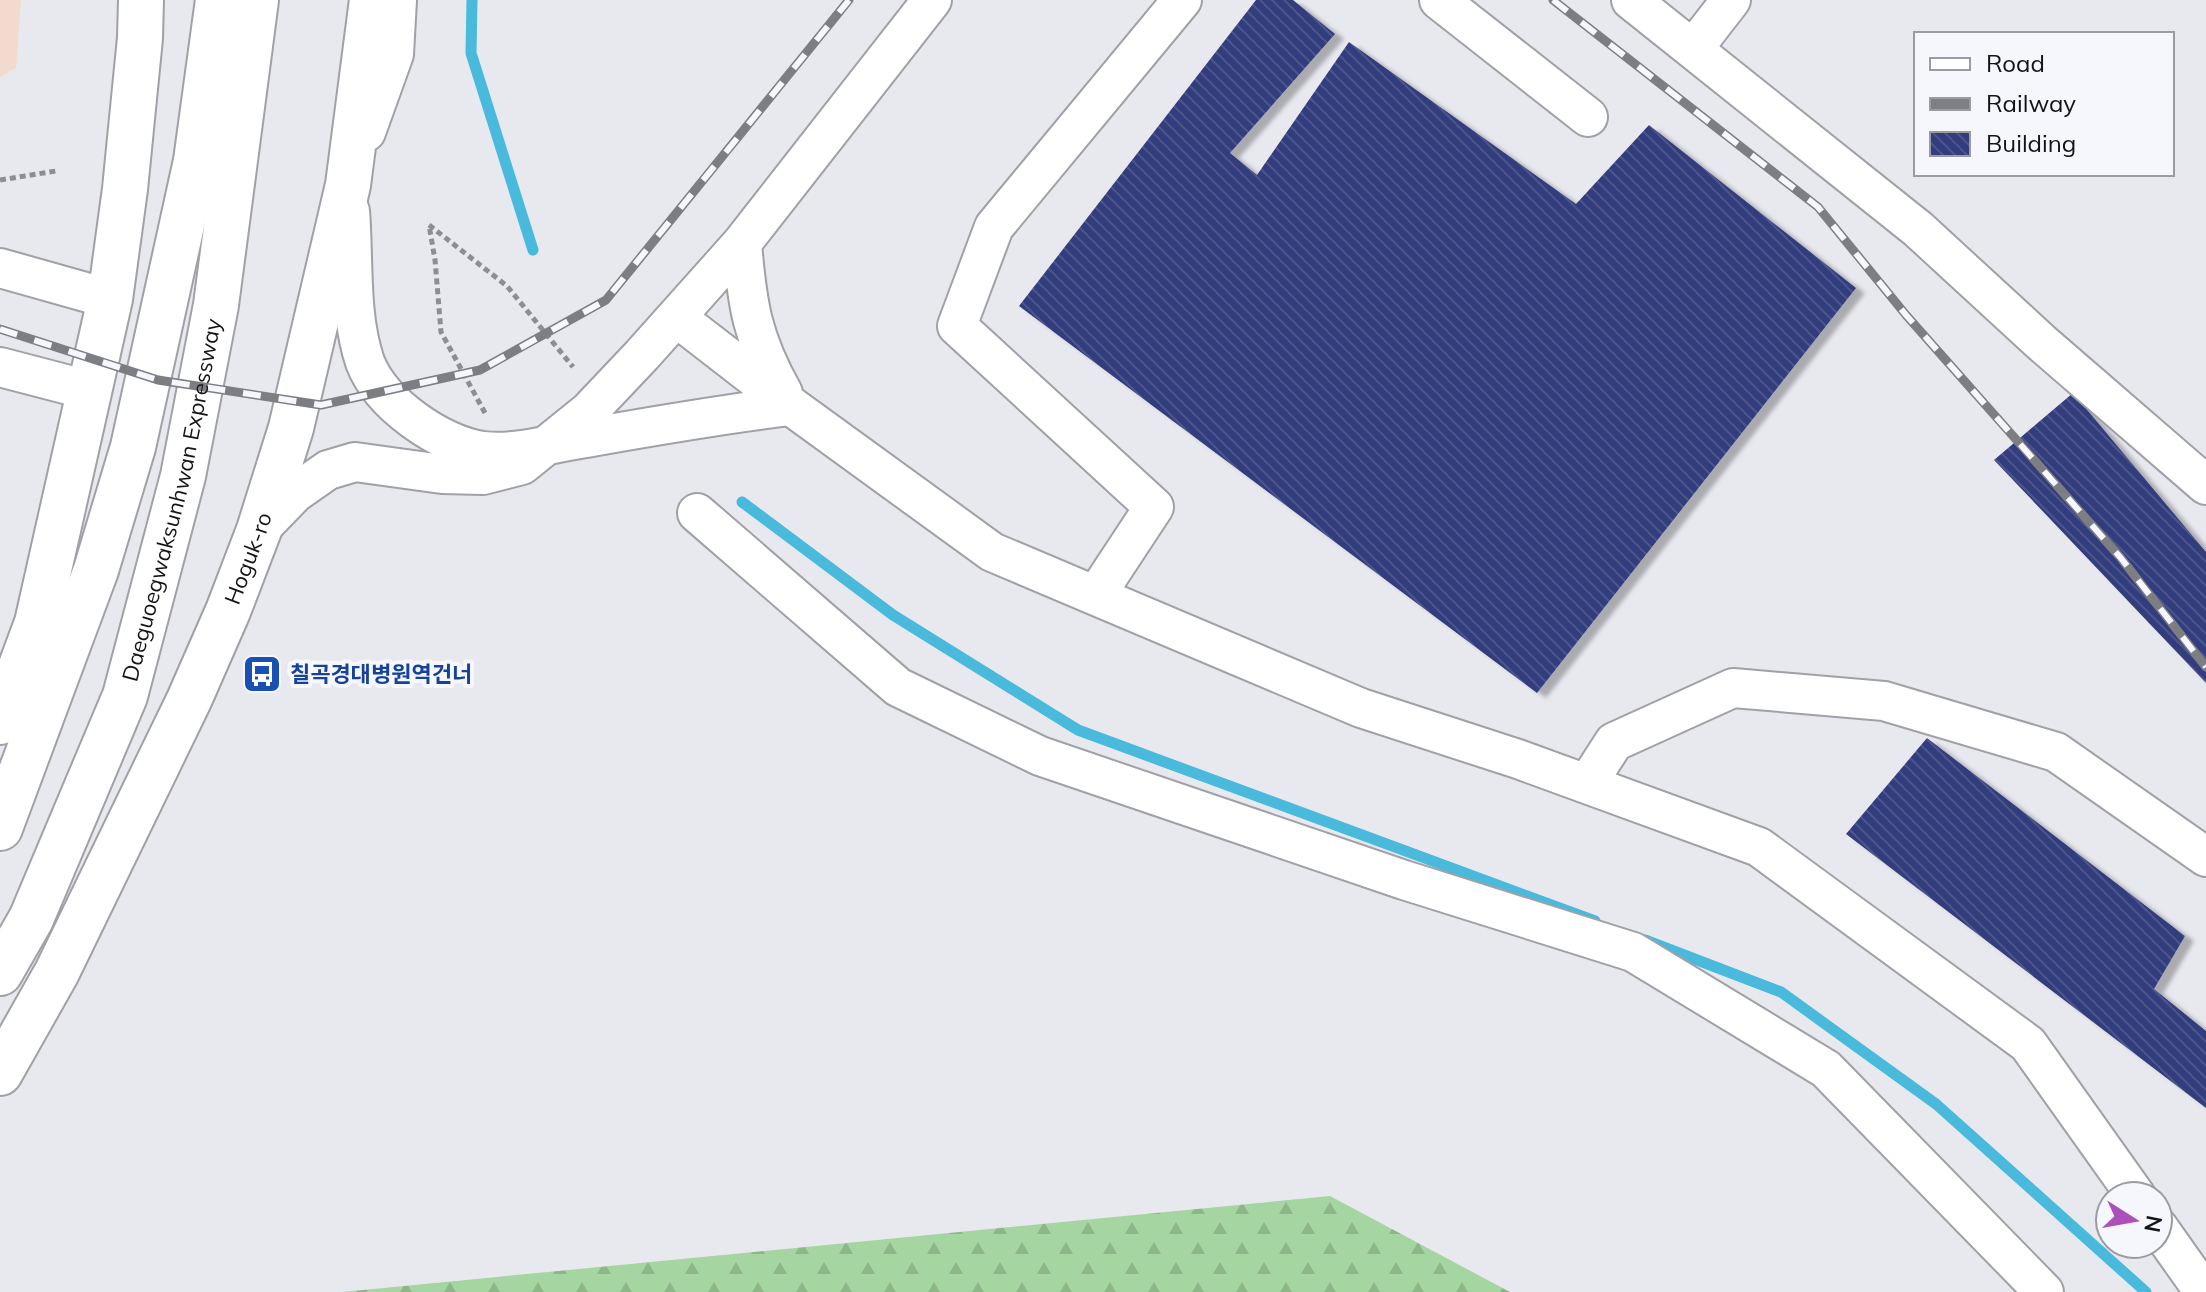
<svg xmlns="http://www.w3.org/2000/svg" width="2206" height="1292" font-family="Mulish,'Noto Sans KR',sans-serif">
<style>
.education{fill:#f2dacf}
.forest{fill:url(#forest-firs)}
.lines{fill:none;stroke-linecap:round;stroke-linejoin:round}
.stream{stroke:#49b9dc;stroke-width:11}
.building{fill:url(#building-back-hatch);filter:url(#shadow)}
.minor-casing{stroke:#a0a1a7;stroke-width:42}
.major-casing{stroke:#a0a1a7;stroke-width:48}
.highway-casing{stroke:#a0a1a7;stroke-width:48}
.path{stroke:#8d8e92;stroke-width:5;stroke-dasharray:6 4;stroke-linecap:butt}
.minor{stroke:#fff;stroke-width:38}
.major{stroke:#fff;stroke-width:44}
.highway{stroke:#fff;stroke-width:44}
.rail-casing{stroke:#7d7e82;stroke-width:9}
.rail{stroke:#f5f7fd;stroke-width:6;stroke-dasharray:18;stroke-linecap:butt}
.labels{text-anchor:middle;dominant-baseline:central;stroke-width:8;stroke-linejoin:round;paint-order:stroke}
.street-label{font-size:22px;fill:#141416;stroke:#f5f7fd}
.transit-label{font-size:22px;font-weight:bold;fill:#164399;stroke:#f5f7fd;text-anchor:start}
</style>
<defs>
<pattern id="forest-firs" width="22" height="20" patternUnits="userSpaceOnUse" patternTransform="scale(2)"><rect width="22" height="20" fill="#a5d5a0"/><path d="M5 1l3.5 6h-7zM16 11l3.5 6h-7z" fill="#8db689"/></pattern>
<pattern id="building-back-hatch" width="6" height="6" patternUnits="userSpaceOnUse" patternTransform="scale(2)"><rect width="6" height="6" fill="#323c7e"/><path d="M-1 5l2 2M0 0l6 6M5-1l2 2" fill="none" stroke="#4d558a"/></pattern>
<filter id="shadow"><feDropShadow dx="9" dy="5" stdDeviation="2" flood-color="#0004"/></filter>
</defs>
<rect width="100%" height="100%" fill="#e8e9ef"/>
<path class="education" d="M0,0H21L16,68L0,77Z"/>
<path class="forest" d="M1330,1196L1510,1292H342Z"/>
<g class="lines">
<path class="stream" d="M472,0L471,53L533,250
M742,502L893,615L1078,730L1595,921
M1645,940L1781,992L1936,1104L2146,1292"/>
</g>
<path class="building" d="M1256,0H1293L1335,34L1230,153L1257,175L1349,42L1576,204L1649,125L1856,288L1537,693L1019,306Z
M2073,393L2206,552V683L1994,460Z
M1927,738L2185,936L2154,989L2206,1031V1108L1846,834Z"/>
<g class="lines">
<g class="minor-casing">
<path id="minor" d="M1439,0L1588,117
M1631,0L1918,229L2042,343L2206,485
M1693,49L1731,0
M366,132L394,54L397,0
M350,211C354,260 349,315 365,362C381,404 440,445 483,451C518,455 551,443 586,438C654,426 722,414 791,406
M742,243C747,304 752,338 783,393
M0,268L110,299
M676,317L791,406L992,552L1361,708L1518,759L1759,847L2028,1044L2136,1196
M0,367L88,390
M697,513L898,687L1040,756L1404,880L1633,952L1826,1069L2044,1292
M259,530L295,493L328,470L355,462L442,474L483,475L522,465L589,411L642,355L742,243L932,0
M1096,595L1154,507L957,326L994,227L1182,0
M1587,784L1614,742L1733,688L1884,701L2056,752L2206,857
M2158,1227L2204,1292"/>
</g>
<g class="major-casing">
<g id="major">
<path d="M0,722L37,623L110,299L125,189L140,38L141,0"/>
<path id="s1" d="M0,1073L57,972L189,700L228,611L259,530L291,428L348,185L372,0"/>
</g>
</g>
<g class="highway-casing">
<g id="highway">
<path d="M0,828L96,570L133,447L196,161L218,0"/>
<path id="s2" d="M0,973L31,919L125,696L183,476L216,305L256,0"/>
</g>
</g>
<path class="path" d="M0,180L56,171
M485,413L441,332L435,260L429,225L507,286L573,367"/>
<use href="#minor" class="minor"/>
<use href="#major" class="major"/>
<use href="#highway" class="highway"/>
<g class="rail-casing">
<path id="rail" d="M1553,0L1818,207L1906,315L2120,557L2206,667
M0,329L158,380L321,405L480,370L606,300L849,0"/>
</g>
<use href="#rail" class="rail"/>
</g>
<defs>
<g id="bus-square" transform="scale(2)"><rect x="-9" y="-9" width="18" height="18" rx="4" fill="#1a4fb4" stroke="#f5f7fd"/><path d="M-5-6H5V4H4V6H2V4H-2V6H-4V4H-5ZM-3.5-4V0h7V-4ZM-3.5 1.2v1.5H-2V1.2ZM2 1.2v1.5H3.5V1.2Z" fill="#fff"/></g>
</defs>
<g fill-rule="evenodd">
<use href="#bus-square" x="262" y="674"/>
</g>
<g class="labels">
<g class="street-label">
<text stroke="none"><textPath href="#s2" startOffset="506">Daeguoegwaksunhwan Expressway</textPath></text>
<text stroke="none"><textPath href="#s1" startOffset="572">Hoguk-ro</textPath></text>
</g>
<g class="transit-label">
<text x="290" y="674">칠곡경대병원역건너</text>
</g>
</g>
<rect x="1914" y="32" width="260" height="144" fill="#f5f7fd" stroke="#9b9ca1" stroke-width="2"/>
<rect x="1930" y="58" width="40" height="12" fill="#ffffff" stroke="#9b9ca1" stroke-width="2"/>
<text x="1986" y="72" font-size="24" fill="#141416">Road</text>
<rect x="1930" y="98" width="40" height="12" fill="#7d7e82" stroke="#9b9ca1" stroke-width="2"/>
<text x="1986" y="112" font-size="24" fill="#141416">Railway</text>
<rect x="1930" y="132" width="40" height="24" fill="url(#building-back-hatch)" stroke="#9b9ca1" stroke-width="2"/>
<text x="1986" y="152" font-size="24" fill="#141416">Building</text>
<g transform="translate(2134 1220) rotate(101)"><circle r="38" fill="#f5f7fd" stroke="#9b9ca1" stroke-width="2"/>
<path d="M0-6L14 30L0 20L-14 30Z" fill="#ac50ba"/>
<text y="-12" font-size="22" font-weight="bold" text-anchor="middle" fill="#141416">N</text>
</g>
</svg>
